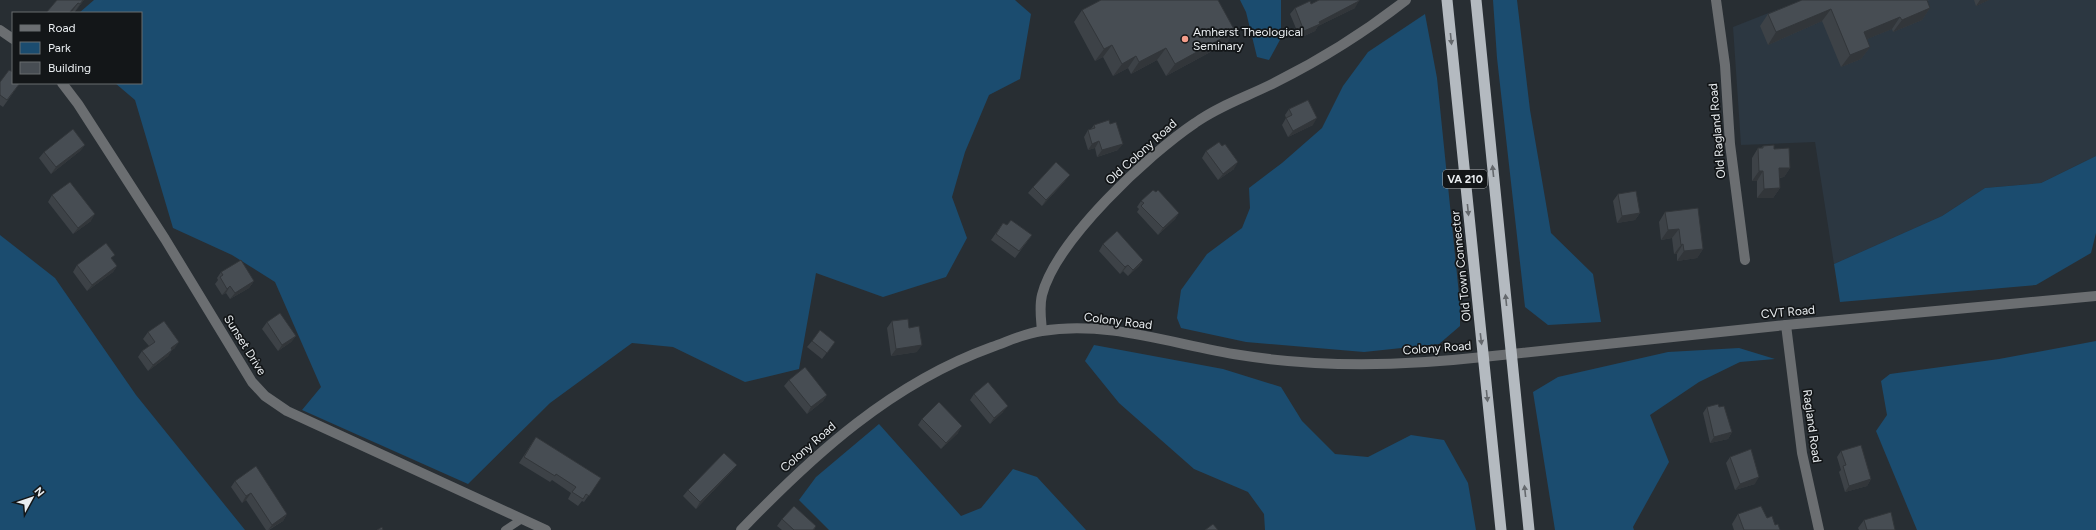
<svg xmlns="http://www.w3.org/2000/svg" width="2096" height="530" font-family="Figtree,sans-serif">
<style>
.built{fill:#2c3741}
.green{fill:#1b4c6f}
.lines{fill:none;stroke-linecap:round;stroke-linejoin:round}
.service{stroke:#6b6e71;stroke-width:8}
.minor{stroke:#6b6e71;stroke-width:10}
.tertiary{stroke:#6b6e71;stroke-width:10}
.trunk{stroke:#b4bac0;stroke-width:11}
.wall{fill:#3d4247}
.shaded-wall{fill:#32363a}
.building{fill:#474d53;stroke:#32363a}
.oneway{fill:#64686c}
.poi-dot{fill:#f49d8a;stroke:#131618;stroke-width:1.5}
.labels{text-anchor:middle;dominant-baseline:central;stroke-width:3.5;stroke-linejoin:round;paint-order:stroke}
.shield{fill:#131618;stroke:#aaadb0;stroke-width:1}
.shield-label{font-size:11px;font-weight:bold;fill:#eaeef1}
.poi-label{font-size:12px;fill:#eaeef1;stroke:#131618;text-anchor:start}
.street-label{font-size:12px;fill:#eaeef1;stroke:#131618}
</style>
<rect width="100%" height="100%" fill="#282e33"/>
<path class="built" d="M1802,0H2096V156L2041,183L1985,188L1942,216L1834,264L1815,142L1741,145L1733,27Z"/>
<path class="green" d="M94,0H1015L1031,14L1020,79L989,95L965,152L952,197L967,238L946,277L883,297L816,273L799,369L745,382L673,347L632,343L550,403L468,484L302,410L321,387L275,282L232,255L173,228L135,100L115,83H141V13H79Z
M1240,0H1281V38L1269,60L1257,57L1246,12Z
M1493,0H1517L1530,110L1551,233L1593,274L1601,322L1548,325L1525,307L1497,58Z
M1425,14L1437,78L1460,304V326L1439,344L1364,352L1246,342L1181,328L1177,318L1181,290L1207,254L1242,228L1250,208L1249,188L1282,163L1322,128L1343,86L1368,52Z
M2096,156V233L2091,253L2036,285L1840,302L1834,264L1942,216L1985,188L2041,183Z
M0,235L55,278L136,395L245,530H0Z
M2096,341V530H1917L1876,431L1887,415L1881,381L1890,374L1999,359Z
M1094,345L1223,369L1281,387L1302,421L1335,454L1368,457L1411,435L1444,440L1468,483L1476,530H1265L1264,514L1248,492L1194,469L1119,403L1085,361Z
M1739,348L1775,359L1740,362L1699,382L1650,415L1669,462L1633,527L1634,530H1555L1533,392L1558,377L1668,352Z
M879,424L961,516L981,508L1013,469L1037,477L1086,530H829L799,500L816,477Z"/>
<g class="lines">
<path class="service" d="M505,530L522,519"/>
<path class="minor" d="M1716,0L1725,65L1730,144L1745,260
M0,30L13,39
M62,83L78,104L165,239L252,382L265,396L287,411L546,530
M1786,325L1802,453L1819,530
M1042,331C1041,318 1039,307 1042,295C1056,240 1149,154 1195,123C1220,105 1249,96 1276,82C1322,59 1365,32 1406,0
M741,530C814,454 892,383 992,347C1009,341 1025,333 1042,331C1109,320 1175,345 1240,355C1320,368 1403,366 1483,357"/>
<path class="tertiary" d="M1483,357L1786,325L2096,296"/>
<path class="trunk" d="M1447,0L1501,530
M1476,0L1529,530"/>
</g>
<path class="wall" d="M57,0H84L74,13L72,12L71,13H46Z
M1930,0L1927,1L1930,8L1922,20L1893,32L1892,29L1867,39L1870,47L1861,59L1841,67L1822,21L1768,45L1760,26L1768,14Z
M1974,0H1989L1976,6Z
M1311,4L1355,8L1318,26L1315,31L1300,38L1290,14L1295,8Z
M1082,10L1227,43L1166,76L1157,60L1131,74L1128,68L1113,76L1103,57L1095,61L1074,22Z
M0,82L20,83L3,107L0,105Z
M1289,109L1313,125L1288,137L1282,125L1286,118L1285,115Z
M1094,125L1118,150L1097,157L1095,148L1088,150L1084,137L1088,130L1091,129Z
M85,145L80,151L51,174L39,158L44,152Z
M1763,146L1774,149L1790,168L1784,177L1779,178L1780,188L1773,198H1757V181H1752V158L1758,148H1761Z
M1206,151L1234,169L1218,180L1202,158Z
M1065,181L1042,206L1028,193L1033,187Z
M1618,194L1640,213L1635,220L1617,223L1613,201Z
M52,195L91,221L73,234L48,202Z
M1141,201L1179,213L1175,219L1158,235L1137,212L1139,209L1137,207Z
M1665,212L1703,249L1697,258L1677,261V254H1674L1672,238L1661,240L1659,222Z
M1003,223L1007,225L1032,235L1015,258L991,240Z
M1103,244L1143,260L1139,266L1128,276L1123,271L1120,274L1099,251Z
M112,259L117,266L113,272L87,291L73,272L77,265Z
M221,272L254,281L249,288L230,299L226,293L222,295L215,284L218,280L217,278Z
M892,321L909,328L917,352L891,356L887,328Z
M267,322L296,336L291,342L278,351L262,329Z
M148,332L175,348L172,350L168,356L148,371L138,357L142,351L149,346L143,339Z
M812,341L835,342L822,359L807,347Z
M789,380L827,395L823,401L807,414L784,386Z
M974,394L1003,412L990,424L970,400Z
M1707,407H1719L1732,432L1728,439L1710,443L1703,413Z
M922,419L958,433L941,449L918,425Z
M536,437L601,478L584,502L582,501L578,506L568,499L571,493L552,480L550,482L519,463Z
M1841,451L1871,479L1867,486L1845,492L1839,472L1841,470L1837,457Z
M1730,457L1755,484L1735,490L1726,463Z
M737,465L732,471L696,509L683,496L688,490Z
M235,481L287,514L283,521L269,530H266L246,500L242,503L231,487Z
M1738,514L1767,518L1775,525L1780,530H1734L1732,524Z
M782,519L816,526L814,530H782L777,526Z
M1864,520L1895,530H1859L1858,528Z"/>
<path class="shaded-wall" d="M83,0H84L74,13L80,4Z
M1980,0H1989L1976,6Z
M1359,1L1355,8L1318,26L1315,31L1300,38L1304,31L1319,22Z
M78,3L71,13H69Z
M1930,8L1922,20L1893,32L1902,20Z
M1831,9L1822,21L1768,45L1776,32Z
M1900,17L1892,29L1855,44L1864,32Z
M1235,31L1227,43L1166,76L1175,64Z
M1112,45L1103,57L1095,61L1104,49Z
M1870,47L1861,59L1841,67L1850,55Z
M1166,48L1157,60L1131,74L1139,62Z
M1136,56L1128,68L1113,76L1122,64Z
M1317,118L1313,125L1288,137L1293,131Z
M1099,141L1095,148L1088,150L1092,144Z
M1123,144L1118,150L1097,157L1102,150Z
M85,145L80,151L51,174L56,167Z
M1238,162L1234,169L1218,180L1223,174Z
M1779,168H1790L1784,177L1773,178Z
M1759,171H1763L1757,181H1752Z
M1070,175L1065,181L1042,206L1046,200Z
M1780,188L1773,198H1757L1764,189Z
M1179,213L1175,219L1158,235L1163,228Z
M1640,213L1635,220L1617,223L1622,216Z
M95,214L91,221L73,234L78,228Z
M1679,229L1672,238L1661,240L1668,230Z
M1683,244L1677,254H1674L1681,245Z
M1703,249L1697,258L1677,261L1684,251Z
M1143,260L1139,266L1128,276L1133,270Z
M1128,265L1123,271L1120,274L1125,267Z
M117,266L113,272L87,291L92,285Z
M254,281L249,288L230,299L235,293Z
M230,286L226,293L222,295L227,289Z
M296,336L291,342L278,351L282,345Z
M179,342L175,348L166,354L171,348Z
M922,345L917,352L891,356L896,349Z
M172,350L168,356L148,371L153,365Z
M827,395L823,401L807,414L811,407Z
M1008,406L1003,412L990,424L994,418Z
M962,426L958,433L941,449L946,443Z
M1732,432L1728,439L1710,443L1714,437Z
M737,465L732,471L696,509L700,502Z
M1759,477L1755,484L1735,490L1740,484Z
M1871,479L1867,486L1845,492L1849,486Z
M251,493L246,500L242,503L246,496Z
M287,514L283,521L268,530L272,525Z"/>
<path class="building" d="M57,0H83L80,4L78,3L69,13H46Z
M1101,0H1218L1235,31L1175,64L1166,48L1139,62L1136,56L1122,64L1112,45L1104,49L1082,10Z
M1319,0H1359V1L1319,22L1320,24L1304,31L1295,8L1310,1L1311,4Z
M1802,0H1927L1930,8L1902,20L1900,17L1864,32L1870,47L1850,55L1831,9L1776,32L1768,14Z
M9,70L13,72V83H20L7,100L0,95V82Z
M1308,100L1317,118L1293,131L1286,118L1292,115L1289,109Z
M1109,120L1110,124L1116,122L1123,144L1102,150L1099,141L1092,144L1088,130L1095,128L1094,125Z
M73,129L85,145L56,167L44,152Z
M1219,142L1222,146L1225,144L1238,162L1223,174L1206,151Z
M1774,145V149L1789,148L1790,168H1779L1780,188L1764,189L1763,171H1759L1758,148H1763V146Z
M1056,162L1070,175L1046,200L1033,187Z
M70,182L95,214L78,228L52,195Z
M1153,190L1156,192L1158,190L1179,213L1163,228L1141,206L1144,203L1141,201Z
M1636,191L1640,213L1622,216L1618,194Z
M1698,208L1703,249L1684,251L1683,244L1681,245L1679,229L1668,230L1665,212Z
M1011,220L1032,235L1019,251L996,234L1003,223L1007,225Z
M1117,231L1143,260L1133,270L1128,265L1125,267L1103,244Z
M106,243L115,255L111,258L117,266L92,285L77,265Z
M241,260L254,281L235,293L230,286L227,289L220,277L223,275L221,272Z
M280,313L296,336L282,345L267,322Z
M908,319L909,328L919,326L922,345L896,349L892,321Z
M164,321L179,342L171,348L172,350L153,365L142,351L155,342L148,332Z
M820,330L835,342L827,353L812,341Z
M805,367L827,395L811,407L789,380Z
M988,382L1008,406L994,418L974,394Z
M939,402L962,426L946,443L922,419Z
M1718,404L1719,407L1724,406L1732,432L1714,437L1707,407Z
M536,437L601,478L589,496L586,494L583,499L572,492L576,487L556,474L555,476L524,457Z
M1861,445L1871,479L1849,486L1843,466L1846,465L1841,451Z
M1751,449L1759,477L1740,484L1730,457Z
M724,453L737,465L700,502L688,490Z
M256,466L287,514L272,525L251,493L246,496L235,481Z
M794,506L816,526L813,530H794L782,519Z
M1761,506L1767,518L1772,516L1775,525L1778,524L1780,530H1744L1738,514Z
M1891,512L1895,530H1867L1864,520Z
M1213,524L1218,530H1205Z
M382,527L383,530H377Z"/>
<defs><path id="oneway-solid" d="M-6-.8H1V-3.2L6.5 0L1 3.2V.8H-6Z"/></defs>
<g class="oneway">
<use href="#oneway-solid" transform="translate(1451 39) rotate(84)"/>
<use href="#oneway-solid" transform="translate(1493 171) rotate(-96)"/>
<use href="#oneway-solid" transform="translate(1468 210) rotate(84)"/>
<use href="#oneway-solid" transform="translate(1506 300) rotate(-96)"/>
<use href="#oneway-solid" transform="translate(1481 339) rotate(83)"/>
<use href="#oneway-solid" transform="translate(1487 396) rotate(84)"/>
<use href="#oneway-solid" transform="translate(1525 491) rotate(-96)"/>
</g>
<circle class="poi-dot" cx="1185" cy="39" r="4"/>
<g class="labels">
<rect class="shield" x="1443" y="170" width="44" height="18" rx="3"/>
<g class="shield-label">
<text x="1465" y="179">VA 210</text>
</g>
<g class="poi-label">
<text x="1193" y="32">Amherst Theological<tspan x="1193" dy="14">Seminary</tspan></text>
</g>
<g class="street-label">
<text transform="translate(1717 131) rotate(-95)">Old Ragland Road</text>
<text transform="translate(1141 152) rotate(-42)">Old Colony Road</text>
<text transform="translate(1461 266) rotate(-96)">Old Town Connector</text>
<text transform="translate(1788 312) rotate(-5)">CVT Road</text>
<text transform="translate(1118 321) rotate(7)">Colony Road</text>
<text transform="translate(245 345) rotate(58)">Sunset Drive</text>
<text transform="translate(1437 348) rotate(-4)">Colony Road</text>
<text transform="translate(1812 426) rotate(82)">Ragland Road</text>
<text transform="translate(808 447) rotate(-41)">Colony Road</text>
</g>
</g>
<rect x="12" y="12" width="130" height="72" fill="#131618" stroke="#696c6f"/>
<rect x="20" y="25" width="20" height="6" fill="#6b6e71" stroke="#696c6f"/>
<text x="48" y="32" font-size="12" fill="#eaeef1">Road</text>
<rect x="20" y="42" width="20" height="12" fill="#1b4c6f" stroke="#696c6f"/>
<text x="48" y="52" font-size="12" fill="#eaeef1">Park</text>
<rect x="20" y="62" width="20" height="12" fill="#474d53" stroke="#696c6f"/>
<text x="48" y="72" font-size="12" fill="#eaeef1">Building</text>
<g transform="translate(32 498) rotate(50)" stroke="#131618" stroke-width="3" paint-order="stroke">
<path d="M0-3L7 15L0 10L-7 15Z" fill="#eaeef1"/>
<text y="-6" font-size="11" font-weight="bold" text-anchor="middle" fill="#eaeef1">N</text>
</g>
</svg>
